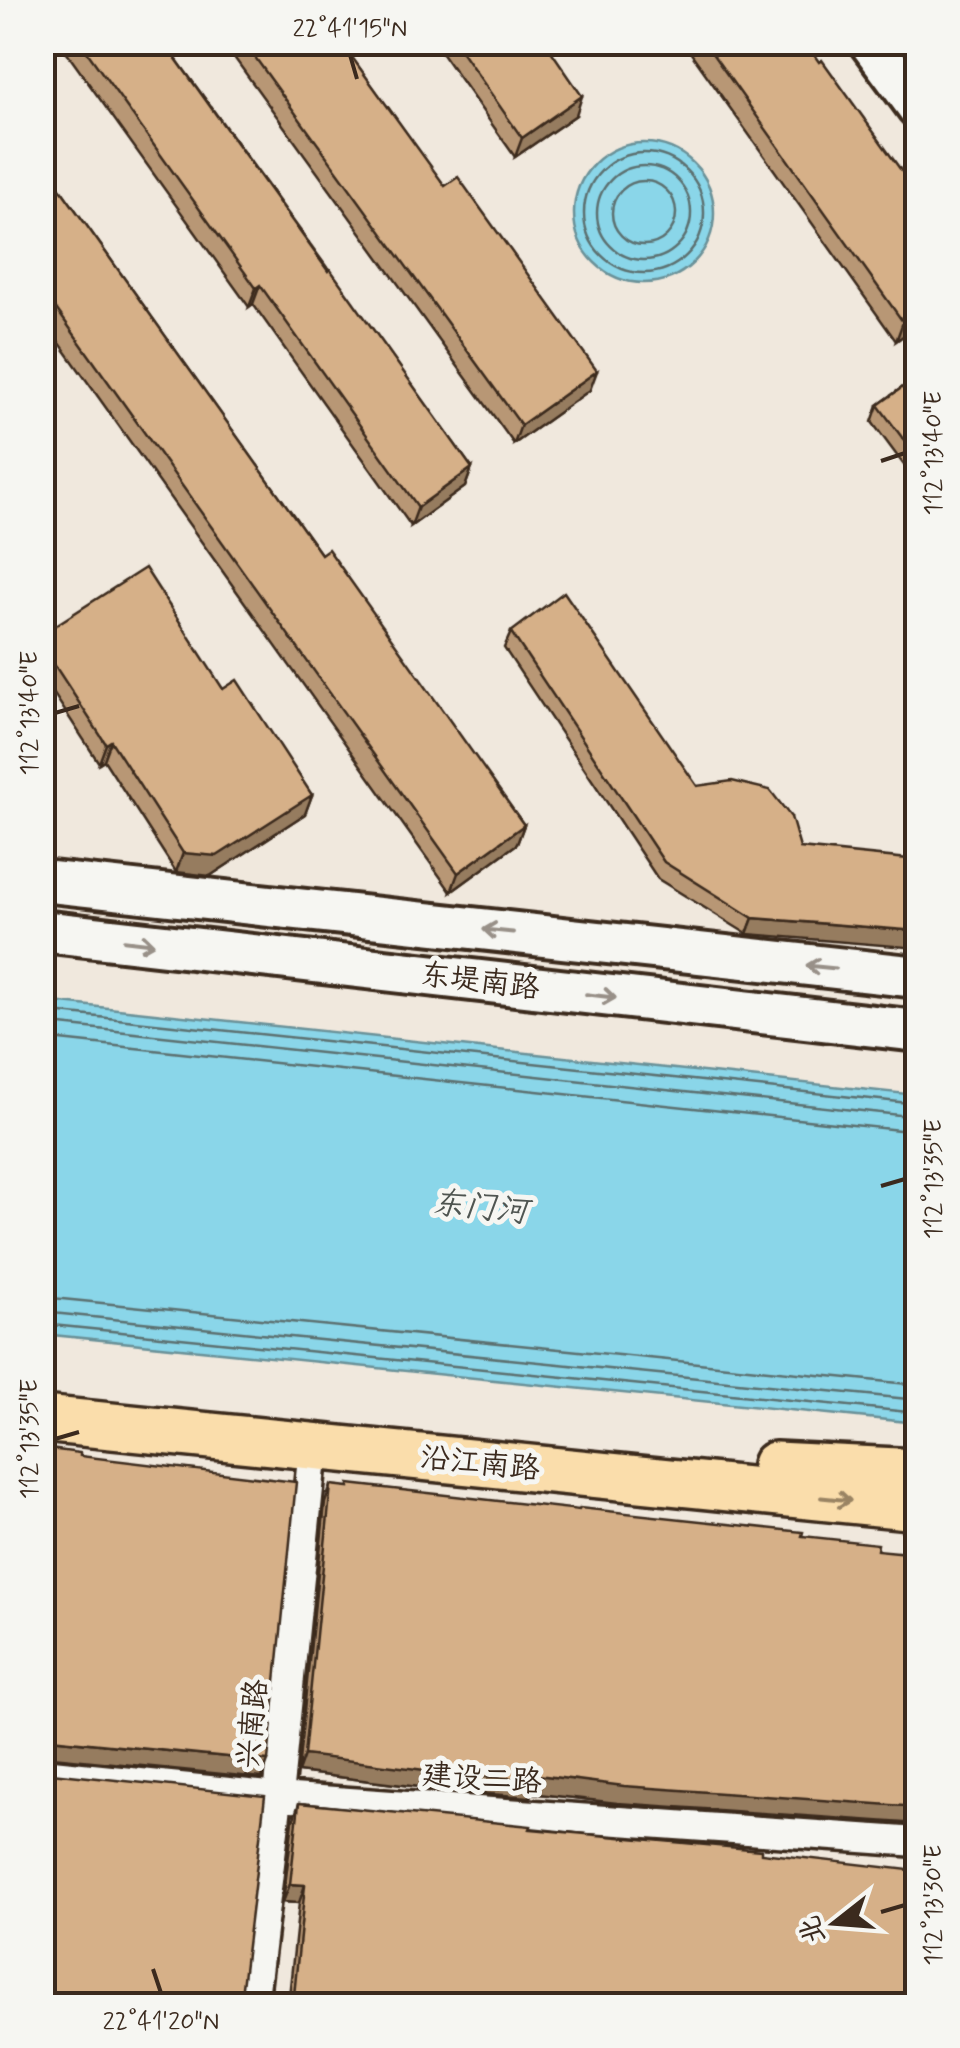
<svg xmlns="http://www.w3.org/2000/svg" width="960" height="2048" font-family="Mynerve,'LXGW WenKai TC',sans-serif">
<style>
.water{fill:#8ad6e9;stroke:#6a9198;stroke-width:2.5}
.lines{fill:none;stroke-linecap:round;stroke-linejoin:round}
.shore{stroke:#5b6f6f;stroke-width:2.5}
.street-casing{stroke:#3b2a1e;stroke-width:35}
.secondary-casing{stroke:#3b2a1e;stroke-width:48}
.primary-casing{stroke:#3b2a1e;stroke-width:52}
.street{stroke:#f6f6f2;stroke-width:28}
.secondary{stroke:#f6f6f2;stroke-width:40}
.primary{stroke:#faddab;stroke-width:45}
.wall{fill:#b89775;stroke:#3b2a1e;stroke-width:2.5}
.shaded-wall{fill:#967b5f;stroke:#3b2a1e;stroke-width:2.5}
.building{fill:#d6b088;stroke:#3b2a1e;stroke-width:2.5}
.oneway{stroke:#989088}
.oneway2{stroke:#9a8464}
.ticks{fill:none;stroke:#3b2a1e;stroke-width:4}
.labels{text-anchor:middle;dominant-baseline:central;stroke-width:10;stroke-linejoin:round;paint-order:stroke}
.street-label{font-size:30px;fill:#3b2a1e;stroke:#f6f6f2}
.water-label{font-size:32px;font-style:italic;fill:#4f5551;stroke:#f6f6f2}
.neatline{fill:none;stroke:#3b2a1e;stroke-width:4}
.ticks-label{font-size:25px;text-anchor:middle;fill:#3b2a1e}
</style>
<rect width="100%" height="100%" fill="#f0e8dd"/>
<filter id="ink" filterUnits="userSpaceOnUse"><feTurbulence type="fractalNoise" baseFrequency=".01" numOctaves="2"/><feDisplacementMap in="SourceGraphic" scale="20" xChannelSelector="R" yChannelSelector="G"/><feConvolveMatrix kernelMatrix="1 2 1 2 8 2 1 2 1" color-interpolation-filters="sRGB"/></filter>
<g filter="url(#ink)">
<path class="water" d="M574 213a70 70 0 1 1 140 0a70 70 0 1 1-140 0Z
M43,1001L917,1095V1423L43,1334Z"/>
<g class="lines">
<path class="shore" d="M584 213a60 60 0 1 1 120 0a60 60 0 1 1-120 0Z
M597 213a47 47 0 1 1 94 0a47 47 0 1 1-94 0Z
M612 213a32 32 0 1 1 64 0a32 32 0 1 1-64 0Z
M42,1011L918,1104
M42,1023L918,1117
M42,1038L918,1132
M42,1297L918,1385
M42,1312L918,1400
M42,1324L918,1413"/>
<g class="street-casing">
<path id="street" d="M42,1773L278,1797L918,1842
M253,2006L278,1797L313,1448"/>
</g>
<g class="secondary-casing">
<path id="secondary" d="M870,42L918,107
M42,881L918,977
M42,931L918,1031"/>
</g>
<g class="primary-casing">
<path id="primary" d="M42,1419L918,1507
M775,1465L918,1472"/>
</g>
<use href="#street" class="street"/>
<use href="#secondary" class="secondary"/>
<use href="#primary" class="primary"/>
</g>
<path class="wall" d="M59,42H164L472,468L465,487L411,526L253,304L249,307Z
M223,42H341L590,390L514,444Z
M434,42H545L576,115L515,157Z
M683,42H805L918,325L896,341Z
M42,163L321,554L524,825L517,844L451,892L42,318Z
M918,376V484L872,422L878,405Z
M511,632L697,786L791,817L747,934L658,879L504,648Z
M42,634L223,689L312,795L305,814L210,876L176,872L104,760L99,763L42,676Z
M331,1485L617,1803L531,1793L530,1797L459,1792L298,1772L325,1503Z
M299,1803L761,1853L918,2006H288L299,1903L283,1902L293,1821Z"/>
<path class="shaded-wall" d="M582,96L576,115L515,157L522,138Z
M260,285L253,304L249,307L256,288Z
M918,311V325L896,341L903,322Z
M597,371L590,390L514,444L521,425Z
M472,468L465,487L411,526L418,507Z
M111,741L104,760L99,763L106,744Z
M312,795L305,814L210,876L176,872L183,853Z
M524,825L517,844L451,892L458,873Z
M753,918L918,931V948L747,934Z
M50,1739L268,1761L262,1778L42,1756V1740Z
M304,1755L918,1807V1824L617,1803L531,1793L530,1797L459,1792L298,1772Z
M290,1884L305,1885L299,1903L283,1902Z"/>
<path class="building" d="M80,42H164L328,271L330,269L472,468L418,507L260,285L256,288Z
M244,42H341L445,186L458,177L597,371L521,425Z
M455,42H545L582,96L522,138Z
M704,42H805L819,62L822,60L918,194V311L903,322Z
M42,163L321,554L328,549L524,825L458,873L42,289Z
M918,376V459L878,405Z
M145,568L223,689L237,680L312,795L217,856L183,853L111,741L106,744L42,646V634Z
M564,592L697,786L732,781L770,790L791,817L800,848L918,860V931L753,918L664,862L511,632Z
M42,1448L80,1453V1456L296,1482L268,1761L50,1739L42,1740Z
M349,1484L579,1510L580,1508L803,1532L802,1536L878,1544L877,1550L918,1554V1807L624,1786L537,1775L536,1780L465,1775L304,1755L331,1485L349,1487Z
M42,1772L265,1796L242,1987L243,1997L242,2006H42Z
M299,1803L531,1826L530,1829L761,1850V1853L918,1871V2006H293L305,1885L290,1884Z"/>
<defs><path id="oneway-shaft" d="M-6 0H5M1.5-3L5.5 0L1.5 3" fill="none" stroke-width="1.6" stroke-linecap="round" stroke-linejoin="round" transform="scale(2.5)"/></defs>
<g class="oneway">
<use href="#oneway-shaft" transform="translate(498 931) rotate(-174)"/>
<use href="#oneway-shaft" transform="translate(139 942) rotate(7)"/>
<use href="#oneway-shaft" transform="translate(821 967) rotate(-174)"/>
<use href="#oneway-shaft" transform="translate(601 996) rotate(7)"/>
</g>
<use class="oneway2" href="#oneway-shaft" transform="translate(836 1499) rotate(6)"/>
</g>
<path class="ticks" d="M350,55L357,79M881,461L905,453M55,713L79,706M881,1186L905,1179M55,1439L79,1432M881,1912L905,1905M153,1969L161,1993"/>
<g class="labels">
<g class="street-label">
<text transform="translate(480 982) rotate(7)">东堤南路</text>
<text transform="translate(480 1464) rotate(6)">沿江南路</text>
<text transform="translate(253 1724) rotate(-84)">兴南路</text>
<text transform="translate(482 1779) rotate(4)">建设二路</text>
</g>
<g class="water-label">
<text transform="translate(480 1208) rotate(6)">东门河</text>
</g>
</g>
<rect width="960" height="2048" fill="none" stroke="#f6f6f2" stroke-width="110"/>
<g transform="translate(835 1923) rotate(253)" stroke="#f6f6f2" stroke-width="8" paint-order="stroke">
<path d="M0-8L18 38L0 25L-18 38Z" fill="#3b2a1e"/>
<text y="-15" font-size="28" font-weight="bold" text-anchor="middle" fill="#3b2a1e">北</text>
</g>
<rect x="55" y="55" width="850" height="1938" class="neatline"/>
<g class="ticks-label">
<text x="350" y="36">22°41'15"N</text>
<text transform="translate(932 453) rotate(-90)" y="9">112°13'40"E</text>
<text transform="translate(28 713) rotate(-90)" y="9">112°13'40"E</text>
<text transform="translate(932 1179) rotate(-90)" y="9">112°13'35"E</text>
<text transform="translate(28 1439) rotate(-90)" y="9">112°13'35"E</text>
<text transform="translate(932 1905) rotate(-90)" y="9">112°13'30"E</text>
<text x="161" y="2029">22°41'20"N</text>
</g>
</svg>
